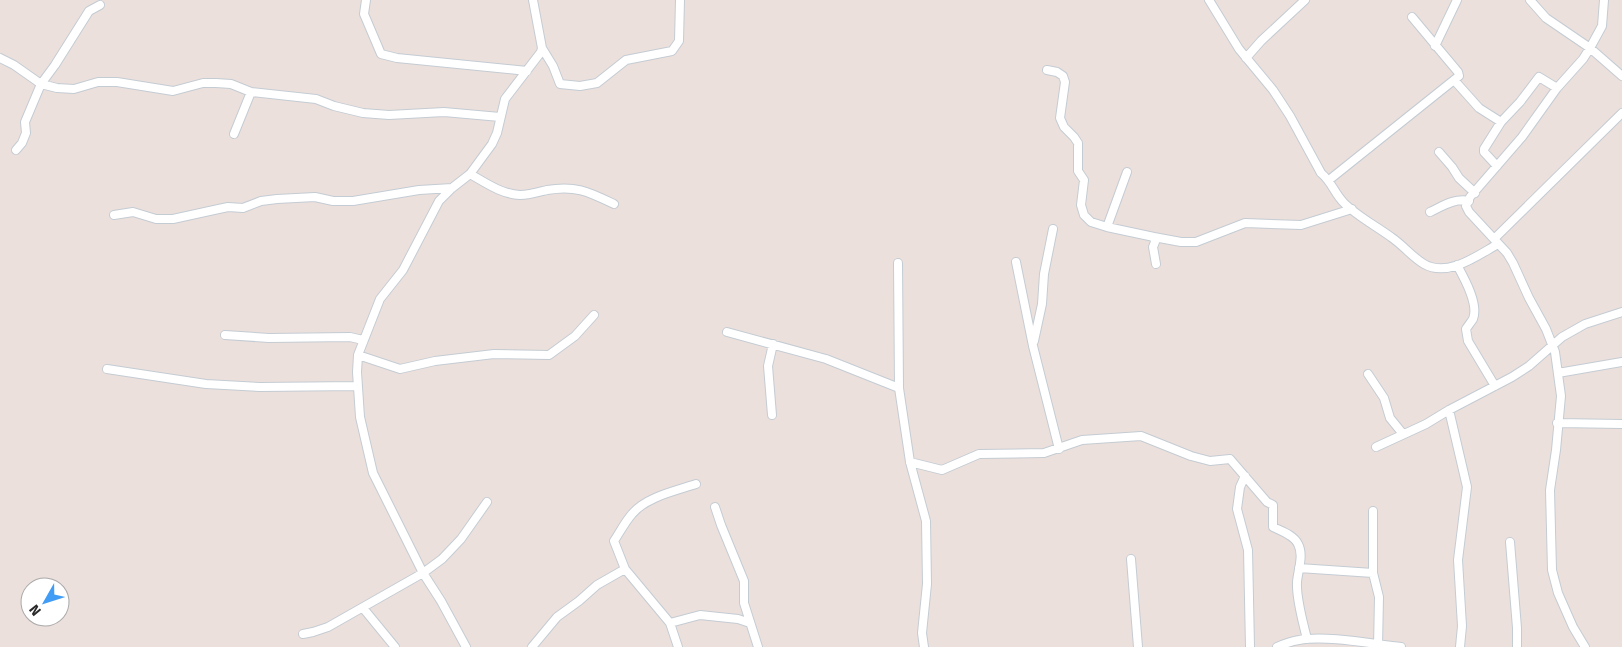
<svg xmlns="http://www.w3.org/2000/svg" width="1622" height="647" font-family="'Fira Sans',sans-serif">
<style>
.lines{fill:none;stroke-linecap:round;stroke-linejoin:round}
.street-casing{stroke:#c4ccd3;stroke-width:10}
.street{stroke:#fff;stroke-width:8}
</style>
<rect width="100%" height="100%" fill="#ece0dc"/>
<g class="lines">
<g class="street-casing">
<path id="street" d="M366,0L364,14L381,54L397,58L527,71
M1209,0L1239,49L1273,90L1290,116L1321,173C1332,182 1334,193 1344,203C1357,216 1376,226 1391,237C1403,245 1412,257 1424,264C1448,278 1478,255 1498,244
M1530,0L1546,18L1590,48L1622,76
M1435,46L1457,0
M542,48L553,66L560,84L580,86L597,83L626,60L672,51L679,41L680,0
M0,58L14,65L41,84L57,88L74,89L98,82H117L173,91L203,83H216L231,84L251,92L316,99L334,106L363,113L389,115L444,112L500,117
M1246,58L1261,41L1305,0
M1047,70L1057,72L1063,76L1065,82L1060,118L1064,127L1074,137L1078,143V171L1084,180L1081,205L1084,215L1091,222L1107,227L1154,237
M1454,80L1479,108L1501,122
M234,134L251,92
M16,150L22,143L26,133L25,122L41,84L55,65L89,11L100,5
M1439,152L1452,167L1459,178L1475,193
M1497,166L1484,152V149L1501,122L1520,102L1539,77L1557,88
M470,174C486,183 501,194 520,195C529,195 539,192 547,190C576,185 589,192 614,204
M1329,180L1459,76L1458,72L1412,17
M1430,212C1443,206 1454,198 1469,201
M114,215L133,212L156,219H173L214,210L228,207L243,208L261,201L277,199L315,197L333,201H353L419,190L452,188
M1107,227L1127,172
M1494,239L1622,113
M1016,262L1033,346L1059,449
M898,263L899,388L910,462L926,521L927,584L922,633L924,647
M1156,264L1153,247L1155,242L1154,237L1181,242H1196L1245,223L1301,225L1352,209
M1457,265C1464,278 1479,304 1473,319C1471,322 1468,326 1466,329L1468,341L1495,386
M727,332L826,359L899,388
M225,335L269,338L350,337L363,340
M1034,341L1042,304L1044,274L1053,229
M358,355L400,369L435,361L494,354L549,355L575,336L594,315
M107,369L206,384L260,387L357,386
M1558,373L1622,362
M1368,374L1384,398L1390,418L1403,434
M1449,410L1467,487L1458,560L1462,626L1460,647
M772,415L768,366L773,344
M1557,423L1622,424
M1376,447L1426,424L1449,410L1512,377L1529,366L1562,337L1585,324L1622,312
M910,462L942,470L979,454L1044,453L1082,440L1141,436L1191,456L1210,461L1230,459L1267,502L1273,505V527C1281,531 1294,535 1298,544C1304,555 1298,570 1297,582C1296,599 1303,622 1307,639
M1245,476L1240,487L1237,509L1248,550L1250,647
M715,507L721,525L744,581V603L758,647
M1373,511V573
M1510,542L1517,628V647
M1131,559L1138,647
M1299,568L1373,573L1379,597L1378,647
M363,608L395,647
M670,623L700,615L738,619L750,623
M303,634L313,632L328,627L423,573L442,559L461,539L487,502
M466,647L441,601L423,573L373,473L360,417L357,372L358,355L380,299L403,270L439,201L452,188L470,174L492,144L497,133L505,99L541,52L542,48L533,0
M532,647L557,617L579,601L597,585L625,569
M678,647L670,623L625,569L614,541C620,532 625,522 632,514C646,497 675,491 696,484
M1277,647C1284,644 1292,641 1299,640C1326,635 1373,644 1401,647
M1585,647L1573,627L1558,593L1552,570L1550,490L1556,450L1561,396L1555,352L1546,329L1529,298L1513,263L1507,253L1469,212L1466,206L1470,197L1522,137L1557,88L1583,59L1590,48L1602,26L1604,0"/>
</g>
<use href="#street" class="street"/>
</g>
<g transform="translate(45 602) rotate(231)"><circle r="24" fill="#ffffff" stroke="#aaaaaa"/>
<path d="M0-4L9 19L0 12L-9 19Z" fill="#409cf5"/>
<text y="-8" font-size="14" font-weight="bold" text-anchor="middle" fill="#2a2a2a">N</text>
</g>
</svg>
